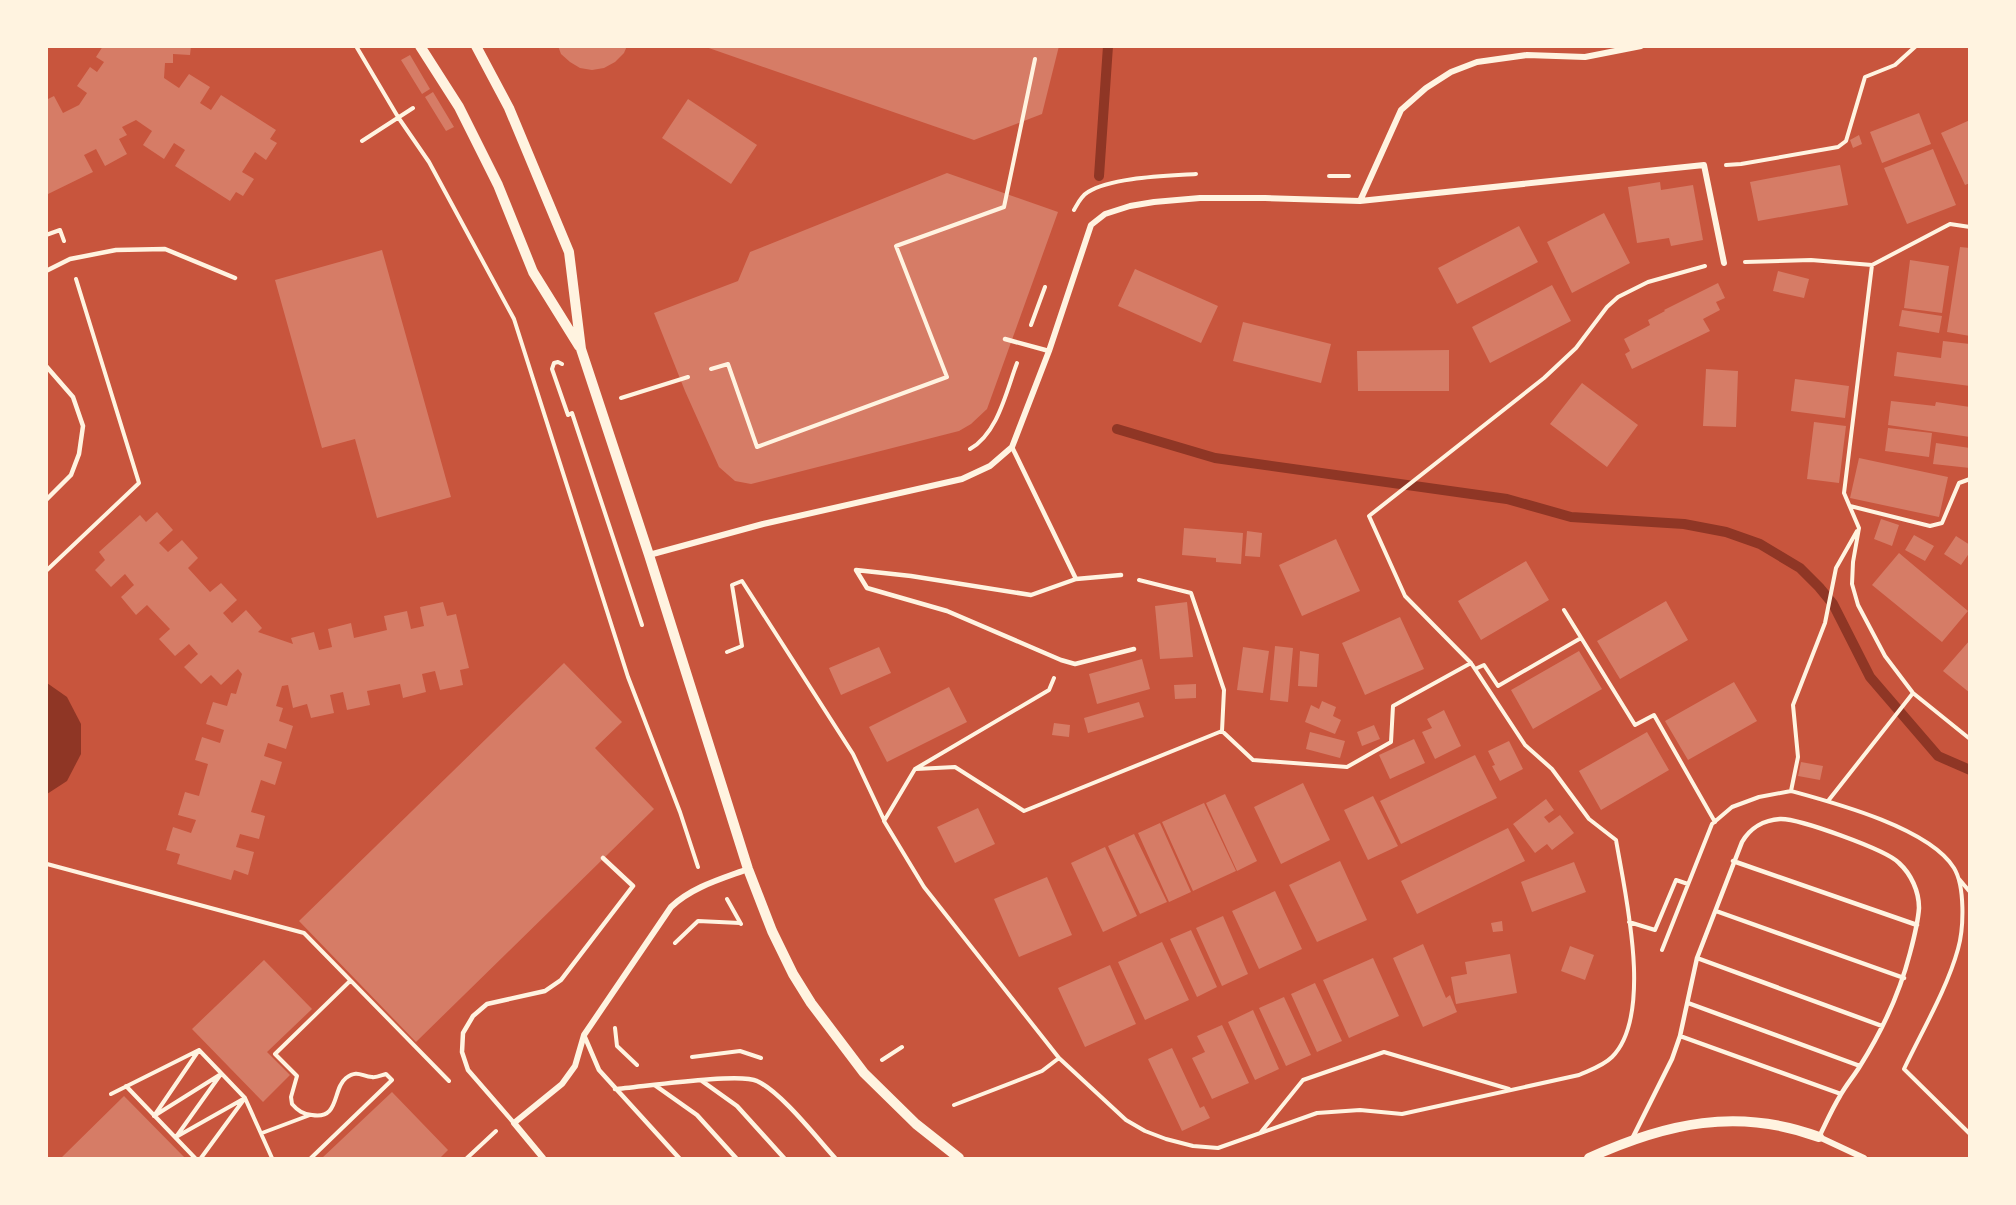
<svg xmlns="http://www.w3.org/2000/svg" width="2016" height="1205" font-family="Poppins,sans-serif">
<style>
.water{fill:#8f3625}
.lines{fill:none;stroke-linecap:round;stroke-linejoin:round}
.stream{stroke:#8f3625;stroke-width:10}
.building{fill:#d67c66}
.path{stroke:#fff3e0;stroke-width:4}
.service{stroke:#fff3e0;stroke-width:4.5}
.minor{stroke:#fff3e0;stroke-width:6}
.tertiary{stroke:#fff3e0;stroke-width:10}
</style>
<rect width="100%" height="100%" fill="#c8553d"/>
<path class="water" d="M47,683L67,697L81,724V754L67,781L47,794Z"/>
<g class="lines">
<path class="stream" d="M1099,176L1108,46
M1117,429L1215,458L1507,499L1571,517L1684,524L1726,532L1760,544L1800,568L1819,587L1833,604L1870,677L1938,756L1970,770"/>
</g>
<path class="building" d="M103,46H191L190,55L173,54V63H165L164,78L179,88L189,74L210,87L200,103L211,110L221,95L276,130L270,139L277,143L266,160L255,152L242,172L254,179L243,196L236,192L230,201L175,166L185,150L174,143L164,159L143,145L152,131L136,120L122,127L127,135L119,139L127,154L105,166L96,149L84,155L93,172L46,195V100L54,96L63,113L79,105L87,93L77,86L90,67L97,72L104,62L96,57Z
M558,46H627L624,53L615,62L604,68L592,70L580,68L570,62L561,54Z
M703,46H1059L1042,114L974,140Z
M410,55L430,89L422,94L401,60Z
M433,92L454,127L446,131L425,97Z
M688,99L757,145L731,184L662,138Z
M1919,113L1931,144L1882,163L1870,132Z
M1970,120V183L1965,185L1941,133Z
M1859,135L1862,144L1853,148L1850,140Z
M1933,149L1956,205L1907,224L1884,168Z
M1840,165L1848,205L1758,221L1750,182Z
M947,173L1058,212L987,409L971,424L959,431L751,484L735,481L719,467L685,391L654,313L738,281L750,252Z
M1660,182L1661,190L1693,185L1703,240L1671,246L1669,238L1637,243L1628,187Z
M1604,213L1630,263L1572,293L1547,242Z
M1519,226L1538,262L1457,304L1438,268Z
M1960,247L1970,248V336L1947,332Z
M382,250L451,497L377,518L355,439L322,448L275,280Z
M1910,260L1949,266L1942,313L1904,308Z
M1135,269L1218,306L1201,343L1118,306Z
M1778,271L1809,279L1804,298L1773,291Z
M1718,283L1725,298L1716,302L1720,310L1703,319L1710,331L1632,369L1625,354L1630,351L1624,339L1650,325L1648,320L1665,311L1664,310Z
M1552,285L1571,321L1490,363L1472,327Z
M1902,310L1942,316L1939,333L1899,326Z
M1243,322L1331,344L1321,383L1233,361Z
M1943,341L1970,344V386L1894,376L1897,352L1941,358Z
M1449,350V391H1358L1357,351Z
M1706,369L1738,371L1736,427L1703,426Z
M1795,379L1849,386L1845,418L1791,411Z
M1582,383L1638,425L1607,467L1550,424Z
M1891,401L1935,406L1936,402L1970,407V437L1888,425Z
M1814,422L1846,426L1839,483L1807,479Z
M1888,428L1932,433L1929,457L1885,451Z
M1936,443L1970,448V468L1933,464Z
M1859,458L1948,477L1939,517L1850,498Z
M157,512L173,530L159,543L168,552L182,540L198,558L188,568L210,592L221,583L237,600L223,613L232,623L246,610L262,628L258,632L293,644L291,638L314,632L319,650L332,647L328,629L351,623L354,638L387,630L384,616L407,611L411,629L424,626L420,607L443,602L447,616L456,614L469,668L460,670L463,685L440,690L435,671L422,674L426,692L403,698L400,684L367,691L370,705L347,710L343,692L330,695L334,713L311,718L307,704L293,708L288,685L282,686L276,706L283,708L279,721L293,726L286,749L268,743L264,756L282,762L275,785L261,780L251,812L265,816L259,839L240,834L236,847L254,852L248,875L234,870L231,880L177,864L180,854L166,850L173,827L191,833L196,820L178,815L185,792L199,796L208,764L195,760L202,737L220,743L224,730L206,724L213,702L227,706L231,693L236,694L242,674L238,669L221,685L211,675L201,684L184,667L198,654L189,644L175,656L159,639L170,629L147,605L136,615L121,597L134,585L125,574L111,587L95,570L105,560L99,552L140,515L146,522Z
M1881,519L1899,525L1892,546L1874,539Z
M1184,528L1243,533L1241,564L1216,562V558L1182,555Z
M1247,531L1262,533L1260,557L1245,556Z
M1914,535L1934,546L1925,561L1905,550Z
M1956,536L1970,545V552L1961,565L1944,554Z
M1336,539L1360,591L1302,616L1279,565Z
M1899,553L1968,611L1942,642L1872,585Z
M1526,561L1549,600L1481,640L1458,601Z
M1666,601L1688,640L1620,679L1597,641Z
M1187,602L1193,657L1160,659L1155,606Z
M1400,617L1424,669L1365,695L1342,643Z
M1970,640V693L1943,671Z
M1275,646L1293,648L1288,702L1270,700Z
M879,647L891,673L841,695L829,668Z
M1243,647L1269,651L1263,693L1237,690Z
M1300,651L1319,654L1317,687L1298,686Z
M1579,651L1602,689L1533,729L1511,690Z
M1142,659L1150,689L1097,704L1089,674Z
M564,663L622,722L595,748L654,809L416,1042L299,921Z
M1734,682L1757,721L1688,760L1665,721Z
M1196,684V698L1175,699L1174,685Z
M949,687L967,722L887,762L869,727Z
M1322,701L1336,707L1333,716L1341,720L1335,734L1305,722L1311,705L1319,709Z
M1139,702L1144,717L1088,733L1084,718Z
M1444,710L1461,746L1435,759L1422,732L1432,728L1427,719Z
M1054,723L1070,725L1069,737L1052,735Z
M1374,725L1380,739L1362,746L1357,732Z
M1310,732L1345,741L1340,758L1306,749Z
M1647,732L1669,770L1601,810L1579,771Z
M1414,739L1425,763L1390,779L1379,755Z
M1509,741L1523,769L1500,781L1492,766L1495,765L1488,751Z
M1475,755L1497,798L1401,844L1380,801Z
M1801,762L1823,766L1820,780L1798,776Z
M1303,783L1330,840L1281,864L1254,807Z
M1225,794L1257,861L1237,871L1206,803Z
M1373,796L1398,846L1368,860L1344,810Z
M1546,799L1554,810L1544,817L1549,823L1560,815L1574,833L1552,850L1547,844L1535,853L1513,824Z
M1204,803L1236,871L1193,891L1162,822Z
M978,808L995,844L955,863L937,827Z
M1160,823L1191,892L1169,902L1138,833Z
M1508,828L1525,861L1417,914L1401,881Z
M1134,834L1167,902L1140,914L1108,846Z
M1105,847L1137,916L1103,932L1071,863Z
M1340,861L1367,920L1317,942L1289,885Z
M1574,862L1586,892L1532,912L1521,882Z
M1047,877L1072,935L1019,957L994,899Z
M1275,891L1302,949L1259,969L1232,911Z
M1223,916L1248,974L1222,986L1196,928Z
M1502,921L1503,931L1493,932L1491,923Z
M1191,930L1217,987L1197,997L1170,939Z
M1162,942L1189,1000L1145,1020L1118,962Z
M1423,944L1446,998L1450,995L1457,1012L1423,1027L1393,958Z
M1570,946L1594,955L1585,980L1561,971Z
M1510,954L1517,993L1456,1004L1451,977L1467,974L1465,962Z
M1373,958L1399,1016L1349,1038L1323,980Z
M264,960L312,1009L267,1052L290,1075L263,1102L192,1029Z
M1110,965L1136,1024L1085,1047L1058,988Z
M1315,983L1342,1041L1317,1052L1291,994Z
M1284,997L1311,1055L1286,1066L1259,1008Z
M1253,1010L1279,1069L1255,1080L1228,1022Z
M1222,1025L1249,1083L1212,1099L1192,1058L1205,1052L1197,1036Z
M1172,1048L1200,1108L1204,1106L1210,1118L1182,1131L1148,1059Z
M392,1092L448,1150L440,1158H322Z
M124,1096L185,1158H61Z"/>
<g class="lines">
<path class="path" d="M356,46L398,117L429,162L514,319L628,677L680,812L698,867
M362,141L413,108
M1726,165L1741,164L1838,147L1846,141L1865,77L1895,65L1916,46
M1329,176H1349
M1074,210C1078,203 1081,196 1088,192C1112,177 1168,176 1196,174
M46,235L60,230L64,241
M1745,262L1811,260L1872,265L1950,224L1970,227
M1872,265L1844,493L1859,528L1853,562L1852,584L1858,605L1885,656L1913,693L1970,739
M1031,325L1045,287
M562,364L558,362L554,363L552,369L568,415L572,413L642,625
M711,369L728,364L757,447L947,377L896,246L1004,207L1035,59
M621,398L688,377
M970,449C998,433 1006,392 1017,363
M1850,506L1930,526L1942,523L1959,483L1970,479
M46,571L139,483L76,279
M1139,580L1191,593L1224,690L1222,731
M1564,610L1635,725L1654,715L1715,822
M727,652L742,646L732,585L742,581L853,754L884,820
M1475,669L1484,665L1498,686L1581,638
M1054,678L1049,690L915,769L884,821L924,887L1059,1058L1126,1120L1145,1131L1166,1139L1193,1146L1218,1148L1317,1113L1360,1110L1402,1114L1579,1075C1590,1070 1603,1066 1612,1057C1654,1015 1625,893 1616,840L1589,819L1552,769L1525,745L1471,663L1405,596L1369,516L1544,378L1576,348L1607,307L1618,297L1648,282L1705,266
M916,769L955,767L1024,811L1222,731L1253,760L1347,767L1391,742L1393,706L1471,663
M1791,791C1835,803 1929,828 1954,868C1965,886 1964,928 1958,949C1947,989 1922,1031 1904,1069L1970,1134
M1828,801L1913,693
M47,864L304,933L449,1081
M1959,879L1970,892
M727,899L741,924
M1629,922L1655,930L1676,880L1688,884
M675,943L698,921L740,923
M1662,950L1712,824L1732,807L1759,797L1791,791L1798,757L1793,705L1825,623L1836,568L1857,531
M615,1028L617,1046L637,1065
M199,1050L245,1098L272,1158
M692,1057L740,1051L761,1058
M882,1060L902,1047
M126,1086L195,1158
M111,1094L199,1050L154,1116L221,1074L176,1137L245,1098L201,1158
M954,1105L1042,1071L1059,1058
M1261,1132L1303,1080L1384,1052L1509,1089
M262,1133L310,1115
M311,1158L392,1080L386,1074C382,1075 376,1078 372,1077C362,1077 358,1069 346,1078C332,1089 340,1120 312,1115C303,1114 298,1111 292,1104L291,1097L297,1076L275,1054L350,981
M467,1158L496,1131"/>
<path class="service" d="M46,271L70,259L116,250L165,249L235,278
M1005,339L1049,351
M46,366L73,397L83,426L79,454L71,475L46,500
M1012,447L1076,579L1031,595L911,576L856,570L867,588L947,611L1061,660L1075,664L1134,649
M1076,579L1121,575
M1733,861L1917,925
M1716,911L1904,978
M1697,958L1882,1026
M1688,1003L1860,1066
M584,1035L599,1070L679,1158
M1680,1036L1841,1094
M702,1081L737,1106L784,1158
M656,1086L697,1115L736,1158
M615,1089C641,1087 740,1072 757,1081C781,1092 816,1137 835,1158
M514,1123L468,1070L462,1052L463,1033L473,1016L487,1004L545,991L561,980L633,886L603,858
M1632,1139L1672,1059L1680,1036L1697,958L1742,842C1750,828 1764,820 1780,819C1798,818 1887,850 1899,863C1911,874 1919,891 1919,908C1918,923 1914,938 1910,953C1900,992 1882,1031 1860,1066C1854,1076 1846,1085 1840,1096C1832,1109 1826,1123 1819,1137"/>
<path class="minor" d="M1360,201L1704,165L1724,263
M649,555L763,524L962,479L990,466L1012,447L1049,351L1091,225L1105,214L1130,206L1154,202L1200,198H1265L1360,201L1401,110L1426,88L1451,72L1477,62L1527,55L1585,57L1641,46
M1819,1137L1864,1158
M543,1158L514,1123L562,1084L575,1066L584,1035L671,907C692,887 721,879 748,869"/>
<path class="tertiary" d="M420,46L459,107L498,185L533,272L579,346
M476,46L509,108L569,252L581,349L649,555L748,869L772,931L793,974L811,1003L864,1073L916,1124L959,1158
M1589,1158C1666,1123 1738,1107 1819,1137"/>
</g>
<rect width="2016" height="1205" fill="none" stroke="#fff3e0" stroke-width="96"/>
</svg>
